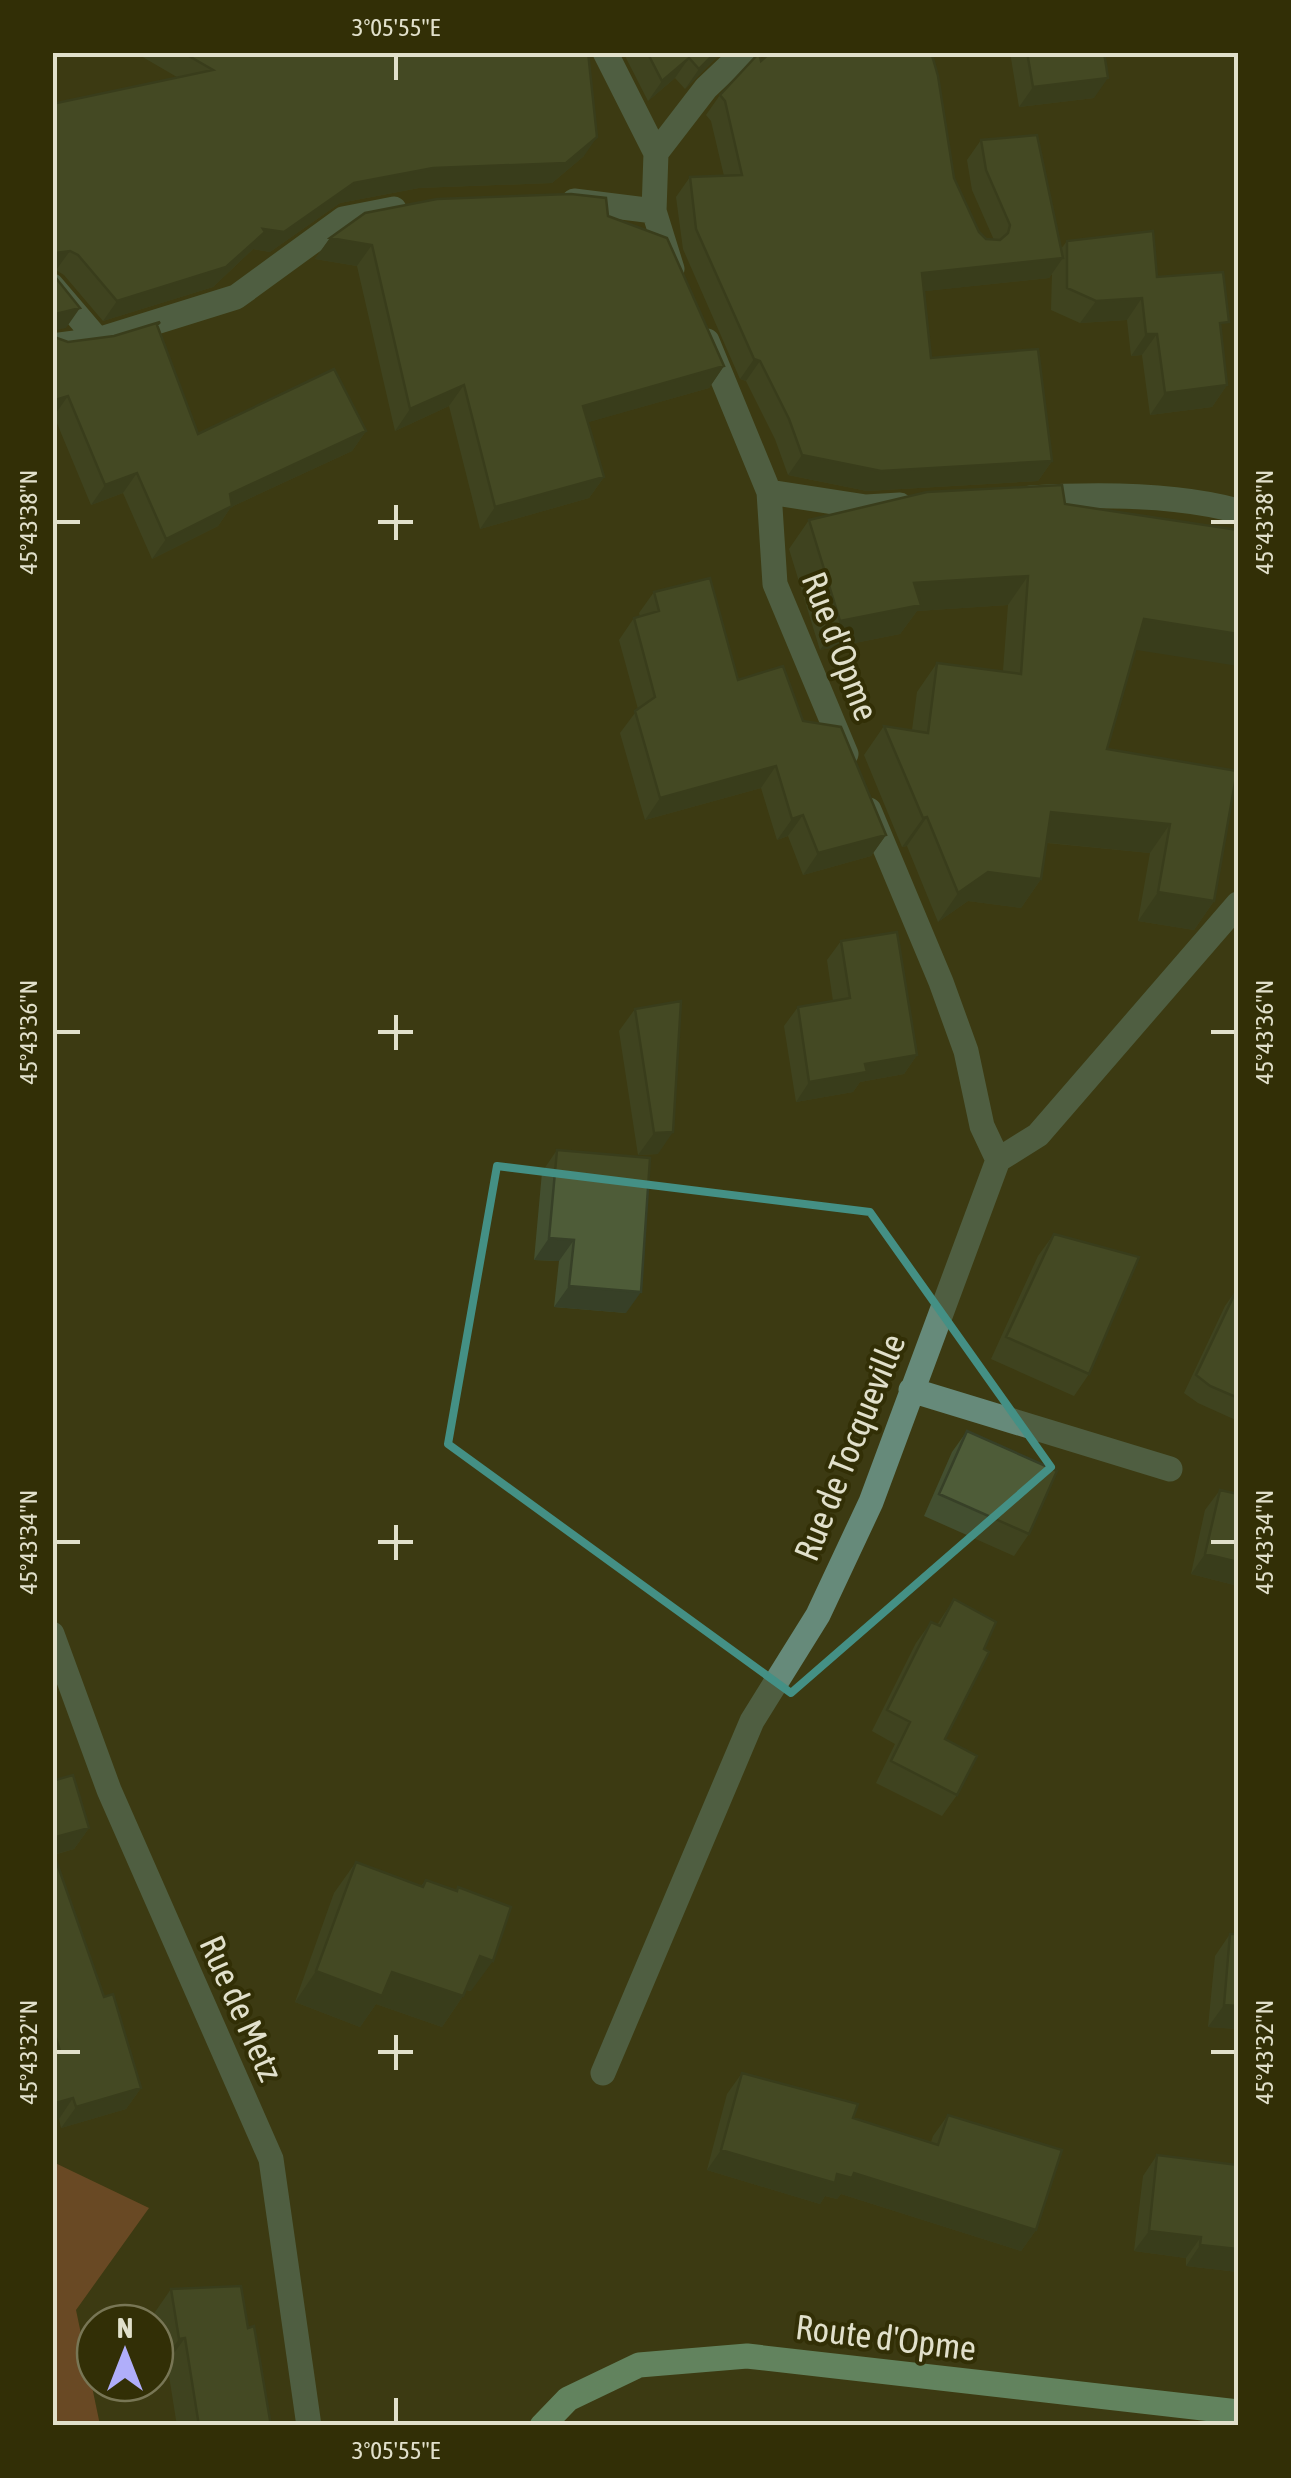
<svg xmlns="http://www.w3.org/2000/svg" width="1291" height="2478" font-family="'Asap Condensed',sans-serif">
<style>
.forest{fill:#a15b3a}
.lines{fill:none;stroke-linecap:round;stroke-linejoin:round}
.minor{stroke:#668a7a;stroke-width:25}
.major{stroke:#90dbba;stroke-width:25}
.wall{fill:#434f30}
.shaded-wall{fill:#374027}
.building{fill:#4e5c38;stroke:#374027;stroke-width:2.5}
.marked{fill:none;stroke:#449085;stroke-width:8;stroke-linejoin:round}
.ticks{fill:none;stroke:#e1e0cb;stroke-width:4}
.labels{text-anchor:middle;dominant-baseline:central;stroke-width:8;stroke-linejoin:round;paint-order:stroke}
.street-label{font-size:35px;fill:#e1e0cb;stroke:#322f06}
.neatline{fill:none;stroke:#e1e0cb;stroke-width:4}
.ticks-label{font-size:25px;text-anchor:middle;fill:#e1e0cb}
</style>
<rect width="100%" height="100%" fill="#3c3a12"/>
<path class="forest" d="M53,2162L149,2208L76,2310L100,2425H53Z"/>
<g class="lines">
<path class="minor" d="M605,52L656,153
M574,201L654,211
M672,269L654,211L656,153L706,88L744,52
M52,286L98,340
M707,341L769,492L775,584L846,754
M52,346L98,340L236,297L343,219L394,209
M769,492L866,507L900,505
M1030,498C1095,494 1176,494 1238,511
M869,810L941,982L966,1051L982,1126L998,1160
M911,1390L1170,1469
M52,1634L109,1790L271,2159L309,2426
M603,2073L752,1721L818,1615L871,1502L998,1160L1038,1135L1238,904"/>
<path class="major" d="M542,2426L568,2399L639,2365L747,2356L1238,2412"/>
</g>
<path class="wall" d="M134,52H588L584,156L552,183L419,188L340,203L270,252L253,249L213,287L103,321L64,275L56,270L177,77Z
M623,52H722L685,89L675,78L648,101Z
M1010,52H1104L1094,98L1019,107Z
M761,61L954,178L979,232L986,239L994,240L972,190L967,160L981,140L1061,249L1067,241L1157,277L1221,333L1227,385L1212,407L1150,415L1142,355L1131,356L1127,320L1080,323L1051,310L1052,274L1049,278L924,291L931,358L1052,461L1038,481L867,491L788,475L775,439L746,381L740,379L683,249L676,197L690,177L724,176L711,121L706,115L720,95Z
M608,216L724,366L709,388L588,422L604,477L589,498L480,529L449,406L395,431L357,266L315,259L330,238Z
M157,326L198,434L366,431L352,451L231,507L218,526L152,559L123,493L91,505L54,416V337L68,342L114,336Z
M1065,504L1135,650L1107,749L1237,771L1214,901L1194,930L1138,921L1150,853L1047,843L1041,879L1021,908L968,901L938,922L907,846L902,847L864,755L884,726L912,730L917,692L937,663L1003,671L1008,605L917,611L900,634L820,650L789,549L809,520Z
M654,592L738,680L803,721L886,835L871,856L803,875L788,836L777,840L761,788L645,820L620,733L638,709L619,640L634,618L640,617L639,613Z
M841,941L917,1055L904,1074L860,1082L853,1092L796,1102L784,1026L798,1007L833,1001L827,960Z
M635,1009L658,1154L638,1155L619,1031Z
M557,1150L626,1313L554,1307L559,1261L534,1260L542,1172Z
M1054,1234L1089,1374L1074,1396L991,1359L1038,1256Z
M1237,1289H1238V1421L1198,1403L1184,1393L1225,1306Z
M967,1431L1029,1534L1014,1556L924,1516L952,1452Z
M1220,1490L1238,1494V1586L1191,1574L1205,1510Z
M954,1599L945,1739L957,1795L942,1816L876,1783L895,1744L872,1731L916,1643L931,1622L937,1625Z
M52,1781L89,1828L74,1849L54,1855L104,1997L141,2088L126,2109L61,2128L59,2119L52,2121Z
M356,1862L421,1886L426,1880L456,1890L458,1887L471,1991L466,1990L463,1996L442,2027L376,2004L360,2027L295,2002L334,1893Z
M1230,1934H1238V2029L1208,2027L1215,1956Z
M742,2073L853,2118L931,2142L933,2136L948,2115L1036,2230L1021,2251L841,2194L837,2199L825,2196L820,2204L707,2170L727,2094Z
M1157,2155L1238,2165V2272L1186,2266V2258L1134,2251L1143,2176Z
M171,2289L248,2328L271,2426H177L167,2363L161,2364L153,2315Z"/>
<path class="shaded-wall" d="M716,52H722L685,89L699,69Z
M689,58L675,78L648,101L662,81Z
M1108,78L1094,98L1019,107L1033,87Z
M597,137L584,156L552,183L419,188L340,203L270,252L253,249L213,287L103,321L117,301L354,183Z
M330,238L372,245L357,266L315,259Z
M70,251L56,270L52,271V258L56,253Z
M1063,258L1049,278L908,293L922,273Z
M1142,298L1127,320L1080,323L1096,301Z
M80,308L66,328L52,331V318L55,314Z
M1146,334H1157L1142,355L1131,356Z
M754,359L760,361L746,381L740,379Z
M724,366L709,388L568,428L583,406Z
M464,385L449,406L395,431L410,409Z
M1227,385L1212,407L1150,415L1165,393Z
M68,396L54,416H52V401Z
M366,431L352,451L231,507L218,526L152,559L166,539L230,494Z
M802,455L1052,461L1038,481L867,491L788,475Z
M137,473L123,493L91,505L105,485Z
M604,477L589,498L480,529L495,507Z
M1028,576L1008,605L917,611L900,634L820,650L840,621L914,583Z
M1144,619L1238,634V666L1124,648Z
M776,766L761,788L645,820L660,798Z
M1051,812L1170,824L1150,853L1031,841Z
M803,815L788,836L777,840L792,819Z
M927,817L907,846L902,847L923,818Z
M886,835L871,856L803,875L818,853Z
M988,872L1041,879L1021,908L968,901L938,922L958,893Z
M1158,892L1214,901L1194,930L1138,921Z
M917,1055L904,1074L860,1082L853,1092L796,1102L809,1082L865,1064Z
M673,1132L658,1154L638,1155L654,1133Z
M549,1238L574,1240L559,1261L534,1260Z
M569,1286L641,1292L626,1313L554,1307Z
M1205,1554L1238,1562V1586L1191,1574Z
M89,1828L74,1849L52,1855V1838Z
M480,1956L493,1961L471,1991L458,1987Z
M316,1971L392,1972L463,1996L442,2027L376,2004L360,2027L295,2002Z
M1224,2005L1238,2006V2029L1208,2027Z
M141,2088L126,2109L61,2128L76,2107Z
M73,2098L59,2119L52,2121V2104Z
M721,2150L837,2174L854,2173L1036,2230L1021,2251L841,2194L837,2199L825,2196L820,2204L707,2170Z
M1149,2231L1201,2237L1186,2258L1134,2251Z
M1200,2245L1238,2249V2272L1186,2266Z
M185,2338L167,2363L161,2364L179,2339Z"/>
<path class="building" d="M182,52H588L597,137L566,163L433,168L354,183L284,232L263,229L265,232L226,267L117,301L78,255L70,251L56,253L52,258V104L213,70Z
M647,52H716L699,69L689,58L662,81Z
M771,52H931L938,76L954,178L979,232L986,239L1000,240L1008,233L1010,225L986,170L981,140L1037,135L1063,258L922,273L931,358L1038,349L1052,461L881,471L802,455L789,419L760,361L754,359L696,229L690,177L742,175L725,101L720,95L759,53L761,61Z
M1027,52H1104L1108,78L1033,87Z
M571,194L606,198L608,216L667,238L724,366L583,406L604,477L495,507L464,385L410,409L372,245L330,238L365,213L437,199Z
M1153,231L1157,277L1223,272L1229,322L1220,323L1227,385L1165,393L1157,334H1146L1142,298L1096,301L1067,288V241Z
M52,273L80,308L55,314L52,321Z
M160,322L157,325L198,434L334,369L366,431L230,494L232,506L166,539L137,473L105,485L68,396L52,401V334L54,337L68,342L114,336Z
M1062,485L1065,504L1238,530V634L1144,619L1107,749L1237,771L1214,901L1158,892L1170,824L1051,812L1041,879L988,872L958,893L927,817L923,818L884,726L928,733L937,663L1021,674L1028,576L914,583L921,605L840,621L809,520L927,492Z
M710,578L738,680L783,666L803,721L841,727L886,835L818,853L803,815L792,819L776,766L660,798L635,711L655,697L634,618L659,611L654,592Z
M897,932L917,1055L865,1064L867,1072L809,1082L798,1007L850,998L841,941Z
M681,1001L673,1132L654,1133L635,1009Z
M557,1150L650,1158L641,1292L569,1286L574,1240L549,1238Z
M1054,1234L1139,1257L1089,1374L1006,1337Z
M1237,1289H1238V1398L1210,1386L1196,1375Z
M967,1431L1057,1471L1029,1534L939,1494Z
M1220,1490L1238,1494V1562L1205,1554Z
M954,1599L996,1622L984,1649L989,1652L945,1739L977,1756L957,1795L891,1761L910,1722L887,1710L931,1622L940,1626Z
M73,1775L89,1828L52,1838V1781Z
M52,1849L104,1997L113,1994L141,2088L76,2107L73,2098L52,2104V2053L60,2051L52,2025Z
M356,1862L423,1887L426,1880L457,1891L458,1887L511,1907L493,1961L480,1956L463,1996L392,1972L382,1996L316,1971Z
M1230,1934H1238V2006L1224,2005Z
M742,2073L858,2104L853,2118L938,2145L948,2115L1062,2150L1036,2230L854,2173L852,2178L837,2174L835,2183L721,2150Z
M1157,2155L1238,2165V2249L1200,2245L1201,2237L1149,2231Z
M241,2286L248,2328L254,2326L271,2426H199L185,2338L179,2339L171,2289Z"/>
<path d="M0 0H1291V2478H0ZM497,1166L870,1212L1051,1467L791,1693L448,1444Z" fill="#3c3a12" fill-opacity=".55" fill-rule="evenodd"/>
<path class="marked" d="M497,1166L870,1212L1051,1467L791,1693L448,1444Z"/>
<path class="ticks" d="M396,55V80M396,505V540M55,522H80M378,522H413M1211,522H1236M396,1015V1050M55,1032H80M378,1032H413M1211,1032H1236M396,1525V1560M55,1542H80M378,1542H413M1211,1542H1236M396,2035V2070M55,2052H80M378,2052H413M1211,2052H1236M396,2398V2423"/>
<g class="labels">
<g class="street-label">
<text transform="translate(841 646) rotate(69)">Rue d'Opme</text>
<text transform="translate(849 1447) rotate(-68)">Rue de Tocqueville</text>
<text transform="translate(242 2008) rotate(66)">Rue de Metz</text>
<text transform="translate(886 2337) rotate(7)">Route d'Opme</text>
</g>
</g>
<rect width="1291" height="2478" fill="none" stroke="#322f06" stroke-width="110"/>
<g transform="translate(125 2353)"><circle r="48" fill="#322f06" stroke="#787655" stroke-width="2.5"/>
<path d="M0-8L18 38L0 25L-18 38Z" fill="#b0aefa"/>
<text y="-15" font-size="28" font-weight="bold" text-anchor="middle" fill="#e1e0cb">N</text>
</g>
<rect x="55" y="55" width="1181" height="2368" class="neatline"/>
<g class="ticks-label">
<text x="396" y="36">3°05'55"E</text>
<text transform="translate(28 522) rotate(-90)" y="9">45°43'38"N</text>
<text transform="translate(1264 522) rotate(-90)" y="9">45°43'38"N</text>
<text transform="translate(28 1032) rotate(-90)" y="9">45°43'36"N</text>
<text transform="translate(1264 1032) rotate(-90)" y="9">45°43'36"N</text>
<text transform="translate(28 1542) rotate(-90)" y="9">45°43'34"N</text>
<text transform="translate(1264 1542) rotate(-90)" y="9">45°43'34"N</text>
<text transform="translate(28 2052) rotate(-90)" y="9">45°43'32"N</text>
<text transform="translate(1264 2052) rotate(-90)" y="9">45°43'32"N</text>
<text x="396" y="2459">3°05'55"E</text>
</g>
</svg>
